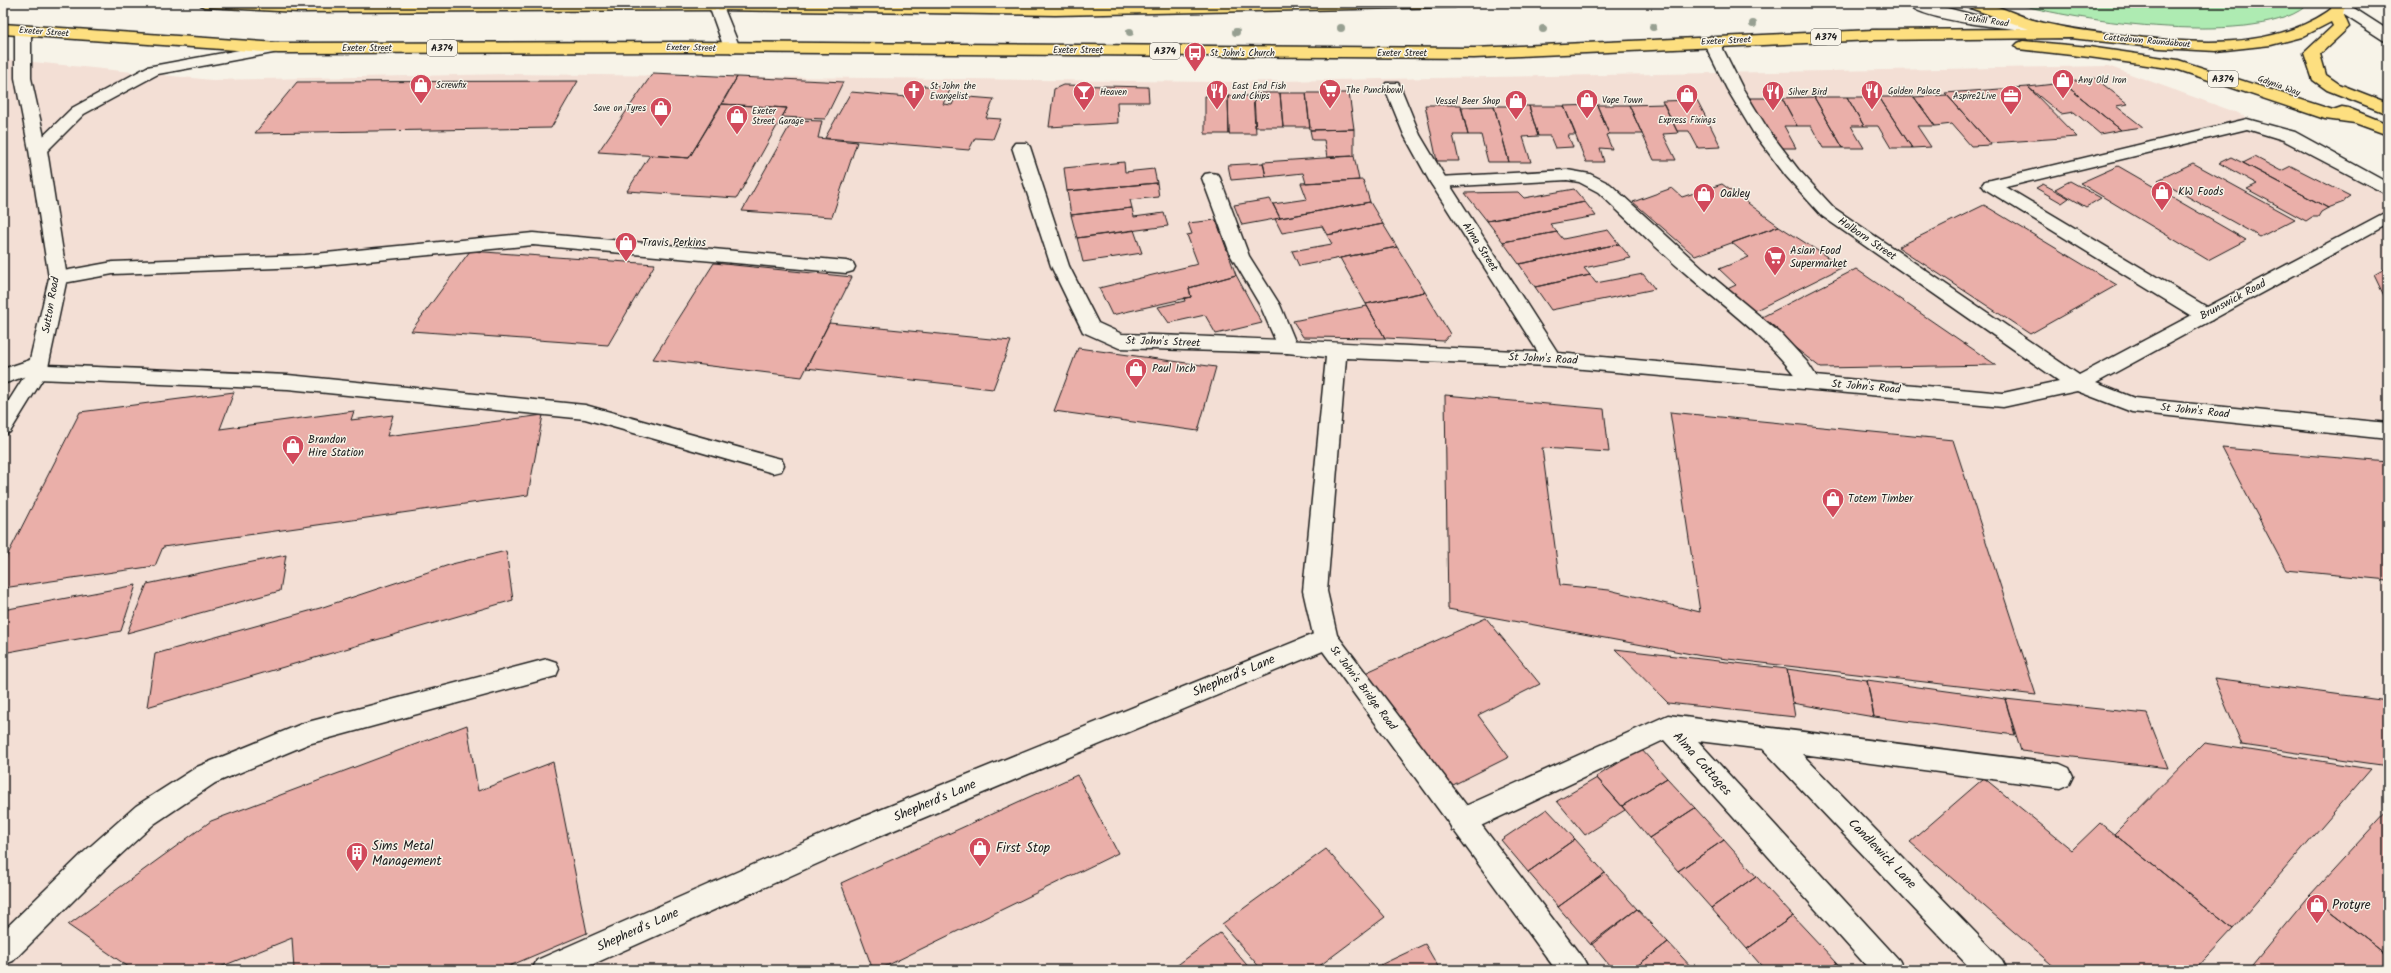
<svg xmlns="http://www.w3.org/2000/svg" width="2391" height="973" font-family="Kalam,sans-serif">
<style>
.built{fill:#f3dfd5}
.green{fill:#aeebb2;stroke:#658467}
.building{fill:#eaafa9;stroke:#1c1c1c}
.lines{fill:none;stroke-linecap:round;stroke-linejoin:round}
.lane-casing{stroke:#1c1c1c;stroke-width:3}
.street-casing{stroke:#1c1c1c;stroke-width:3}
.secondary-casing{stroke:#1c1c1c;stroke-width:3}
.primary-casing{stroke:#1c1c1c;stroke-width:3}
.lane{fill:#f7f3e8;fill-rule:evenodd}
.street{fill:#f7f3e8;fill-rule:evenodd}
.secondary{fill:#f7f3e8;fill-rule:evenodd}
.primary{fill:#fddf80;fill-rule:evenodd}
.tree{fill:#979f91}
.labels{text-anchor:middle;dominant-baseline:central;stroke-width:3;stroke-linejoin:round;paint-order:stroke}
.far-street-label{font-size:9px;fill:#1c1c1c;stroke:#f7f3e8}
.far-poi-label{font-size:9px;fill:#1c1c1c;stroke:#f7f3e8;text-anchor:start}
.shield{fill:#f7f3e8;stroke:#5e5c59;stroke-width:1}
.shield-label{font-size:10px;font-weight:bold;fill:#1c1c1c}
.poi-label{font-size:11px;fill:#1c1c1c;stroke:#f7f3e8;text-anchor:start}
.street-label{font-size:11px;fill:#1c1c1c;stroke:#f7f3e8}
.near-street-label{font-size:13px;fill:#1c1c1c;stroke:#f7f3e8}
.near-poi-label{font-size:13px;fill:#1c1c1c;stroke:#f7f3e8;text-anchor:start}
</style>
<rect width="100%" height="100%" fill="#f7f3e8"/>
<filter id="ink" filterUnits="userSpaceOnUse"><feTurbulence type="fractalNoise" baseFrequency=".025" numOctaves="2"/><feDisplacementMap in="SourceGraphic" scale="8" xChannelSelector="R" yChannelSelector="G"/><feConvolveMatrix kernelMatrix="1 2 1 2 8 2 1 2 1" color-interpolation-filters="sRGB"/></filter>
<g filter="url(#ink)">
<path class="built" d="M3,59L212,80L509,74L1217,82L2108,66L2238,113L2366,184L2388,188V970H3Z"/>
<path class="green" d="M2015,3H2309C2266,49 2072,21 2015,3Z"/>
<path class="building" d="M653,73L737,77L689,158L598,152Z
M737,77L824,81L843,82L825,119L782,117L787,108L722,104Z
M2095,78L2128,104L2116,106L2143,127L2121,130L2063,83Z
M578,81L551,128L255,133L297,82Z
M2063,83L2121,130L2100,134L2074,112L2061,114L2028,87Z
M914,85L951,88L943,104L952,105L956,96L994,99L986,118L1001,119L993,139L975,138L969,150L825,138L851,92L907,97Z
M1063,85L1148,87L1149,102H1117L1118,123L1049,127L1054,89Z
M2028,87L2077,137L1990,143L1945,93Z
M1253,93H1280L1283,127H1255Z
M1280,93H1306L1310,127H1283Z
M1306,93H1349L1354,129L1310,130Z
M1947,95L1990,143L1991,145L1971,146L1952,124L1935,126L1914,97Z
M1205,96H1228L1229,134H1205Z
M1228,96H1254L1256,134H1229Z
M1814,97L1843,148H1823L1811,126H1797L1782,98Z
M1814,97H1847L1864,126H1851L1864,148H1843Z
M1847,97H1879L1912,148H1891L1878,126H1864Z
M1879,97H1914L1935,126H1917L1931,147L1912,148Z
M1750,98H1782L1797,126H1784L1796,148H1775Z
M1697,100L1711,127L1721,147L1698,148L1689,131H1677L1662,101Z
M722,104L787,108L737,198L627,191L650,155L689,158Z
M1664,104L1678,133L1663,134L1676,160H1654L1629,105Z
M1425,105H1461L1468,135H1453L1459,161H1437Z
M1597,105L1609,134L1606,135L1612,149L1600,148L1604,162H1586L1564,106Z
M1597,105H1629L1642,134H1609Z
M1494,106L1509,162H1488L1481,135H1468L1461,107Z
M1494,106H1529L1538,136L1523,137L1531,162H1509Z
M1529,106H1564L1576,135H1568L1573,147L1555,148L1550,136H1538Z
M793,120L822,121L818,138L857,142L832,217L742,211Z
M1354,129V156L1327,157L1324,140H1312L1310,130Z
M1354,156L1359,180L1306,183L1303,173L1266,177L1263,162Z
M2231,157L2243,163L2328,208L2321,212L2318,217H2312L2306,221L2247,189L2257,184L2219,163Z
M2255,157L2281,171L2291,166L2350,196L2344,200V202L2328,208L2243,163Z
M1124,162L1125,172L1154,169L1157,183L1067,191L1064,168Z
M1263,163L1266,177L1231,180L1228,165Z
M2193,163L2295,219L2260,237L2158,180Z
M2118,166L2246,240L2208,260L2080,183Z
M1363,180L1370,202L1280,218L1273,204L1307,199L1301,183Z
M2070,181L2101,198L2086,207L2055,189Z
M1157,183L1159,197L1130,200L1132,208L1071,215L1067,191Z
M1722,184L1779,226L1695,256L1633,202L1672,188L1682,197Z
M2043,184L2069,198L2062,203L2036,188Z
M1574,189L1585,202L1487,221L1465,193L1518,192L1524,198Z
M1270,199L1280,218L1242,225L1234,205Z
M1370,202L1383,224L1327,235L1322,226L1282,233L1275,219Z
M1585,202L1596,216L1550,224L1557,232L1503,242L1487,221Z
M1984,205L2117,285L2030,334L1898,247Z
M1132,208L1134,217L1164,213L1168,226L1077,238L1071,215Z
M1216,220L1236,275L1189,288L1191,297L1112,315L1099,288L1198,264L1187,235L1192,234L1188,223Z
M1383,224L1397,247L1299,266L1292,251L1332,244L1327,235Z
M1779,226L1843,267L1750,313L1723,291L1736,285L1719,269L1749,257L1732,243Z
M1134,230L1142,253L1083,262L1077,238Z
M1608,230L1619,244L1519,264L1503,242L1557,232L1563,239Z
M1619,244L1631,258L1584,268L1590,275L1535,287L1519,264Z
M1397,247L1425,292L1366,304L1340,258Z
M470,251L655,264L608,345L411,331Z
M714,263L852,277L802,377L653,359Z
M2388,267V304L2374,275Z
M1856,269L1996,365L1821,368L1758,319Z
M1643,274L1655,289L1551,310L1535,287L1590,275L1596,283Z
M1236,275L1262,323L1216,334L1205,315L1169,323L1158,307L1185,301L1184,298L1191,297L1189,288Z
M1425,292L1450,334L1444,341L1385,338L1366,304Z
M1367,306L1385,338L1303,337L1293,321Z
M829,323L1011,341L993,389L806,368Z
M1078,348L1216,367L1198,431L1054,411Z
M234,392L220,429L354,411L351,420L393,415L387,436L543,415L528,495L163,547L155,566L3,588V564L80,412Z
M1445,395L1604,409L1609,452L1542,448L1560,585L1609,590L1700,612L1670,412L1953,440L2036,695L1702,656L1448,609Z
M2222,448L2388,462V580L2286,570Z
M506,551L513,600L147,707L155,654L320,608L452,564Z
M286,555L280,591L127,633L147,584Z
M136,585L121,631L3,653V610Z
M1486,618L1540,684L1478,715L1509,757L1447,788L1365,673Z
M1615,649L1787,669L1795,717L1668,703Z
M1787,669L1867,680L1874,717L1792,703Z
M2214,678L2388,701V766L2242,745Z
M1867,680L2005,699L2015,735L1874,717Z
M2005,699L2147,714L2168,768L2021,751Z
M467,725L478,791L553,762L587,933L500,970H294L292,938L213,970H133L68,925L211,821Z
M2204,743L2371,769L2233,929L2114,834Z
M1641,749L1667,778L1622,806L1596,777Z
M1077,775L1118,853L878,970H873L841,883Z
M1597,778L1625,810L1585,835L1557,801Z
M1667,778L1695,808L1649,838L1622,806Z
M1984,778L2072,850L2100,823L2233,929L2195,970H2058L1910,842Z
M1695,808L1724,840L1678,871L1649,838Z
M1547,809L1575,839L1528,872L1501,840Z
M2388,810V955L2310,895Z
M1575,839L1605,873L1558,907L1528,872Z
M1724,840L1756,876L1711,908L1678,871Z
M1326,849L1385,917L1314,970H1262L1222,924Z
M1605,873L1637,909L1591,945L1558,907Z
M1756,876L1793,916L1747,949L1711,908Z
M2310,895L2388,955V970H2248Z
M1637,909L1668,942L1632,970H1613L1591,943Z
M1793,916L1837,963L1827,970H1765L1747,949Z
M1220,933L1251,970H1171Z
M1668,942L1694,970H1632Z
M1425,944L1440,970H1378L1376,967Z
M1837,963L1843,970H1827Z"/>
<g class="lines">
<g class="lane-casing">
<path id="lane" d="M2247,119L2295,132L2388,183V195L2283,140L2247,129L2006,187L2212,310L2215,315L2212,320L2205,322L2198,320L1985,189L1982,185L1985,181L1991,180Z
M1567,170L1590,174L1610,184L1703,269L1780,333L1807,362L1820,382L1817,387L1810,389L1803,387C1774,343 1731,313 1692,279C1659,251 1629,221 1598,192L1579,182L1567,180L1439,187L1433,186L1430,182L1433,178L1439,177Z
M1211,173L1217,174L1220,178L1249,256L1280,305L1297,346L1294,351L1287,353L1280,351L1260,305L1231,256L1202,178L1205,174Z
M533,233L846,261L853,263L855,267L853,271L846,273L533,245L305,267L113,274L58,284L51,282L49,278L51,274L58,272L113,262L305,255Z
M39,357L46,359L48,365L288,375L585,405L773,457L781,459L784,465L781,471L773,473L585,419L288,389L37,379L29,375L3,384V369Z
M1326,629L1335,632L1338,639L1335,646L868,841L580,970H532L537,960L848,823Z
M547,659L556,662L559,669L556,676L308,744L215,783L154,824L104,870L13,961L3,965V931L84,852L136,806L197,767L304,723Z
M1668,715L2060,764L2069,768L2073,776L2069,784L2060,788L1802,754L2002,960L2007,970H1972L1763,749L1698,741L1899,960L1904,970H1870L1664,740L1472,830L1462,833L1452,830L1449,821L1452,812Z"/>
</g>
<g class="street-casing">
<path id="street" d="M711,3H721L723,6L740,48L738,51L732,53L724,48L709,6Z
M2335,3H2346L2388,30V42L2383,40L2335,9L2333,6Z
M1711,36L1719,41L1743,89L1769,131L1798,169L1834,208L2079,375L2388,211V224L2096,383L2134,398L2388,423V439L2132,412L2077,391L2003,407L1550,366L1346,358L1327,591L1337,635L1584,960L1589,970H1556L1314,639L1303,591L1326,357L1287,353L1119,348L1083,332L1051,266L1012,147L1015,143H1027L1030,147L1069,266L1098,323L1122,334C1261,338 1399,346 1538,352L1430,182L1404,135L1384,86L1386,83H1398L1400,86L1420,135L1448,182L1558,353L2003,393L2059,381L1822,216L1786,176L1753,132L1727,89L1703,41Z
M278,43L284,45L286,48L284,51L158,74L84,114L44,154H32L29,150L72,108L147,67Z"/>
</g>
<g class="secondary-casing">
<path id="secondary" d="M1907,3H1928L1974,15L2037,21L2045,26L2037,31C2014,29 1919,21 1907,3Z
M23,26L31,31V78L47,150L67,278L47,372L10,432L3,435V410L27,372L49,278L29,150L15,78V31Z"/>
</g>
<g class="primary-casing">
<path id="primary" d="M197,3H843L1055,5L1462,3L1455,7L1055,15L716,10L298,12L204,7Z
M1963,3C1969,3 1977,2 1984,3C2004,7 2024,19 2044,23C2069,29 2094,32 2120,35C2187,43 2267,52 2327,12L2331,9L2332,3H2346L2343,13L2349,27L2320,54L2326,75L2339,84L2388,103V114L2327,90L2313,80L2304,53L2333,26L2331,22L2302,37L2271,45L2216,51L2160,48L2071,38L1873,40L1474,58L688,52L278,53L3,34V24L278,43L688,42L1474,48L1873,30L2029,29L1965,6Z
M2023,41L2089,47L2178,60L2333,110L2342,107L2348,108L2388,124V135L2355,123L2325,119L2176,69L2089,57L2018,49L2015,46L2018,43Z"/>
</g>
<use href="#lane" class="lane"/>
<use href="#street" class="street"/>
<use href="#secondary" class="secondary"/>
<use href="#primary" class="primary"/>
</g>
<g class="tree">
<circle cx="1753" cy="24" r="4"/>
<circle cx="1653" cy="27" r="4"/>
<circle cx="1341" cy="28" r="4"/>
<circle cx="1543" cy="29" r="4"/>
<circle cx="1130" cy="32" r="4"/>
<circle cx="1236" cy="32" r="4"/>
</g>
</g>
<defs>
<g id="bus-pin" transform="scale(1.15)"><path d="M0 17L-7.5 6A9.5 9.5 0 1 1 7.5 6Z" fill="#d1495b" stroke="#f7f3e8"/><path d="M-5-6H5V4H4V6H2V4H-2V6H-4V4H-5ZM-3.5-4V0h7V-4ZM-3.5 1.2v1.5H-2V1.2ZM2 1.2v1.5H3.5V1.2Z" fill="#fff"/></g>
<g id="shop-pin" transform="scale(1.15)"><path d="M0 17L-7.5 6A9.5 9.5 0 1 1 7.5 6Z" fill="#d1495b" stroke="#f7f3e8"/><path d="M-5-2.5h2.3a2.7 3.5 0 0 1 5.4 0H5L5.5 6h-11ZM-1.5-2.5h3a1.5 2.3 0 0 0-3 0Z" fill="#fff"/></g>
<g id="supermarket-pin" transform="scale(1.15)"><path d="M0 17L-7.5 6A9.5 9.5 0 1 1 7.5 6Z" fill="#d1495b" stroke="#f7f3e8"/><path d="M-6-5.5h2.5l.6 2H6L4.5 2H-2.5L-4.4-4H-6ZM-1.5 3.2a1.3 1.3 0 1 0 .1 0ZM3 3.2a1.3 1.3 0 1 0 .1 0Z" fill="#fff"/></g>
<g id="church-pin" transform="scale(1.15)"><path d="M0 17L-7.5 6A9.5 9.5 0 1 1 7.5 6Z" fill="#d1495b" stroke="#f7f3e8"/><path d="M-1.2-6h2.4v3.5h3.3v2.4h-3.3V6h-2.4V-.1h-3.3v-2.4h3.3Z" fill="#fff"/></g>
<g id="restaurant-pin" transform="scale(1.15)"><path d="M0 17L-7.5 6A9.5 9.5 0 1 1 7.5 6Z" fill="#d1495b" stroke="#f7f3e8"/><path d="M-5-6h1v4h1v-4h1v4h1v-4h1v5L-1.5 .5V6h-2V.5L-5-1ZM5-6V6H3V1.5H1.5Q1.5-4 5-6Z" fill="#fff"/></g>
<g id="bar-pin" transform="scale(1.15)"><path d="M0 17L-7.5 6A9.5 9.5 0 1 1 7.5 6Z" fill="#d1495b" stroke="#f7f3e8"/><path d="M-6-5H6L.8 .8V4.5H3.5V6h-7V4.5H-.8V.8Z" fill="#fff"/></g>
<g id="office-pin" transform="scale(1.15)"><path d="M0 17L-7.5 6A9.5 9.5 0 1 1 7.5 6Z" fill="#d1495b" stroke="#f7f3e8"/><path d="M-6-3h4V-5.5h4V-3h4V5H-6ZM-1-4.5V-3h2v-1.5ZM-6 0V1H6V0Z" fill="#fff"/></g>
<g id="building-pin" transform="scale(1.15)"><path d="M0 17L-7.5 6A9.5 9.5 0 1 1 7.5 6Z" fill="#d1495b" stroke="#f7f3e8"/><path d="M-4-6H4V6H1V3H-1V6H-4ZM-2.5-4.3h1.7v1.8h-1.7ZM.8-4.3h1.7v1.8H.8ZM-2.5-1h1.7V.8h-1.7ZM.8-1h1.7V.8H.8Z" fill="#fff"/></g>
</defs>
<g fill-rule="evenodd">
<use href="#bus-pin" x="1195" y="53"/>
<use href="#shop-pin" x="2063" y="80"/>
<use href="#shop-pin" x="421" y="85"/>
<use href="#supermarket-pin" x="1330" y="90"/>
<use href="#church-pin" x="914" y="91"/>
<use href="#restaurant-pin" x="1217" y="91"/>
<use href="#restaurant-pin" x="1872" y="91"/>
<use href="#bar-pin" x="1084" y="92"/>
<use href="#restaurant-pin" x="1773" y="92"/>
<use href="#shop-pin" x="1687" y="95"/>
<use href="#office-pin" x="2011" y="96"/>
<use href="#shop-pin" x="1587" y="100"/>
<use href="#shop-pin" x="1516" y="101"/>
<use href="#shop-pin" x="661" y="108"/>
<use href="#shop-pin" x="737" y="116"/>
<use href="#shop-pin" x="2162" y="192"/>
<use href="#shop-pin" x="1704" y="194"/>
<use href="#shop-pin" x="626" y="243"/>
<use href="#supermarket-pin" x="1775" y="257"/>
<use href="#shop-pin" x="1136" y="369"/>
<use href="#shop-pin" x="293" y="446"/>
<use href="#shop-pin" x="1833" y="499"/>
<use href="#shop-pin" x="980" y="848"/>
<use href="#building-pin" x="357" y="853"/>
<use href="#shop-pin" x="2317" y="905"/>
</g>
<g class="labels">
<g class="far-street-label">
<text transform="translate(1986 21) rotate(8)">Tothill Road</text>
<text transform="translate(44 32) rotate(4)">Exeter Street</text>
<text transform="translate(1726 41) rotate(-3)">Exeter Street</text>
<text transform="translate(2147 41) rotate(5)">Cattedown Roundabout</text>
<text x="367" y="48">Exeter Street</text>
<text transform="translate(691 48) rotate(1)">Exeter Street</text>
<text x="1078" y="50">Exeter Street</text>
<text x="1402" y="53">Exeter Street</text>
<text transform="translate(2279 86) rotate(20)">Gdynia Way</text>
</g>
<g class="far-poi-label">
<text x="1210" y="53">St John's Church</text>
<text x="2078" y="80">Any Old Iron</text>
<text x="436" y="85">Screwfix</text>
<text x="930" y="86">St John the<tspan x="930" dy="10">Evangelist</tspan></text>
<text x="1232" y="86">East End Fish<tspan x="1232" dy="10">and Chips</tspan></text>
<text x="1346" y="90">The Punchbowl</text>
<text x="1888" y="91">Golden Palace</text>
<text x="1100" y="92">Heaven</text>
<text x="1788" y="92">Silver Bird</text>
<text x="1996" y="96" text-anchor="end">Aspire2Live</text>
<text x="1602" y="100">Vape Town</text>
<text x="1500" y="101" text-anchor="end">Vessel Beer Shop</text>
<text x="646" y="108" text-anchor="end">Save on Tyres</text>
<text x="752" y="111">Exeter<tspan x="752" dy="10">Street Garage</tspan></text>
<text x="1687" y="120" text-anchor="middle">Express Fixings</text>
</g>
<g class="shield">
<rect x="1811" y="29" width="30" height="16" rx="3"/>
<rect x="427" y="40" width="30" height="16" rx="3"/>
<rect x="1150" y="43" width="30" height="16" rx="3"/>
<rect x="2208" y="71" width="30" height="16" rx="3"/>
</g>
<g class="shield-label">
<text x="1826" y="37">A374</text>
<text x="442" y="48">A374</text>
<text x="1165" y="51">A374</text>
<text x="2223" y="79">A374</text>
</g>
<g class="poi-label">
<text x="2178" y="192">KW Foods</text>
<text x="1720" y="194">Oakley</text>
<text x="642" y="243">Travis Perkins</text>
<text x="1790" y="251">Asian Food<tspan x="1790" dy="13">Supermarket</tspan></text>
<text x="1152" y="369">Paul Inch</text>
<text x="308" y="440">Brandon<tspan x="308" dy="13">Hire Station</tspan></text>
<text x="1848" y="499">Totem Timber</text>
</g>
<g class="street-label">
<text transform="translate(1867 239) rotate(34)">Holborn Street</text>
<text transform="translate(1480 247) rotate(57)">Alma Street</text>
<text transform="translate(2233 300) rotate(-28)">Brunswick Road</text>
<text transform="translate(51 305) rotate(-80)">Sutton Road</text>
<text transform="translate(1163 342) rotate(2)">St John's Street</text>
<text transform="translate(1543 359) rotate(3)">St John's Road</text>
<text transform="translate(1866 387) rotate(5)">St John's Road</text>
<text transform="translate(2195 411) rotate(6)">St John's Road</text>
<text transform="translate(1363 688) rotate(53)">St John's Bridge Road</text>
</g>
<g class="near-street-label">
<text transform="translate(1234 676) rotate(-23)">Shepherd's Lane</text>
<text transform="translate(1702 764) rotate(48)">Alma Cottages</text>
<text transform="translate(935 801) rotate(-23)">Shepherd's Lane</text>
<text transform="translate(1882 854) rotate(46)">Candlewick Lane</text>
<text transform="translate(638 930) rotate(-24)">Shepherd's Lane</text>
</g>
<g class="near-poi-label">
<text x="372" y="846">Sims Metal<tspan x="372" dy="15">Management</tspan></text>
<text x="996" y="848">First Stop</text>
<text x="2332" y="905">Protyre</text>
</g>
</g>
<rect width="2391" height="973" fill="none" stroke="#f7f3e8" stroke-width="16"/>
<rect x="8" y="8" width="2375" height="957" fill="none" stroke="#1c1c1c" stroke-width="1.5" filter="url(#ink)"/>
</svg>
